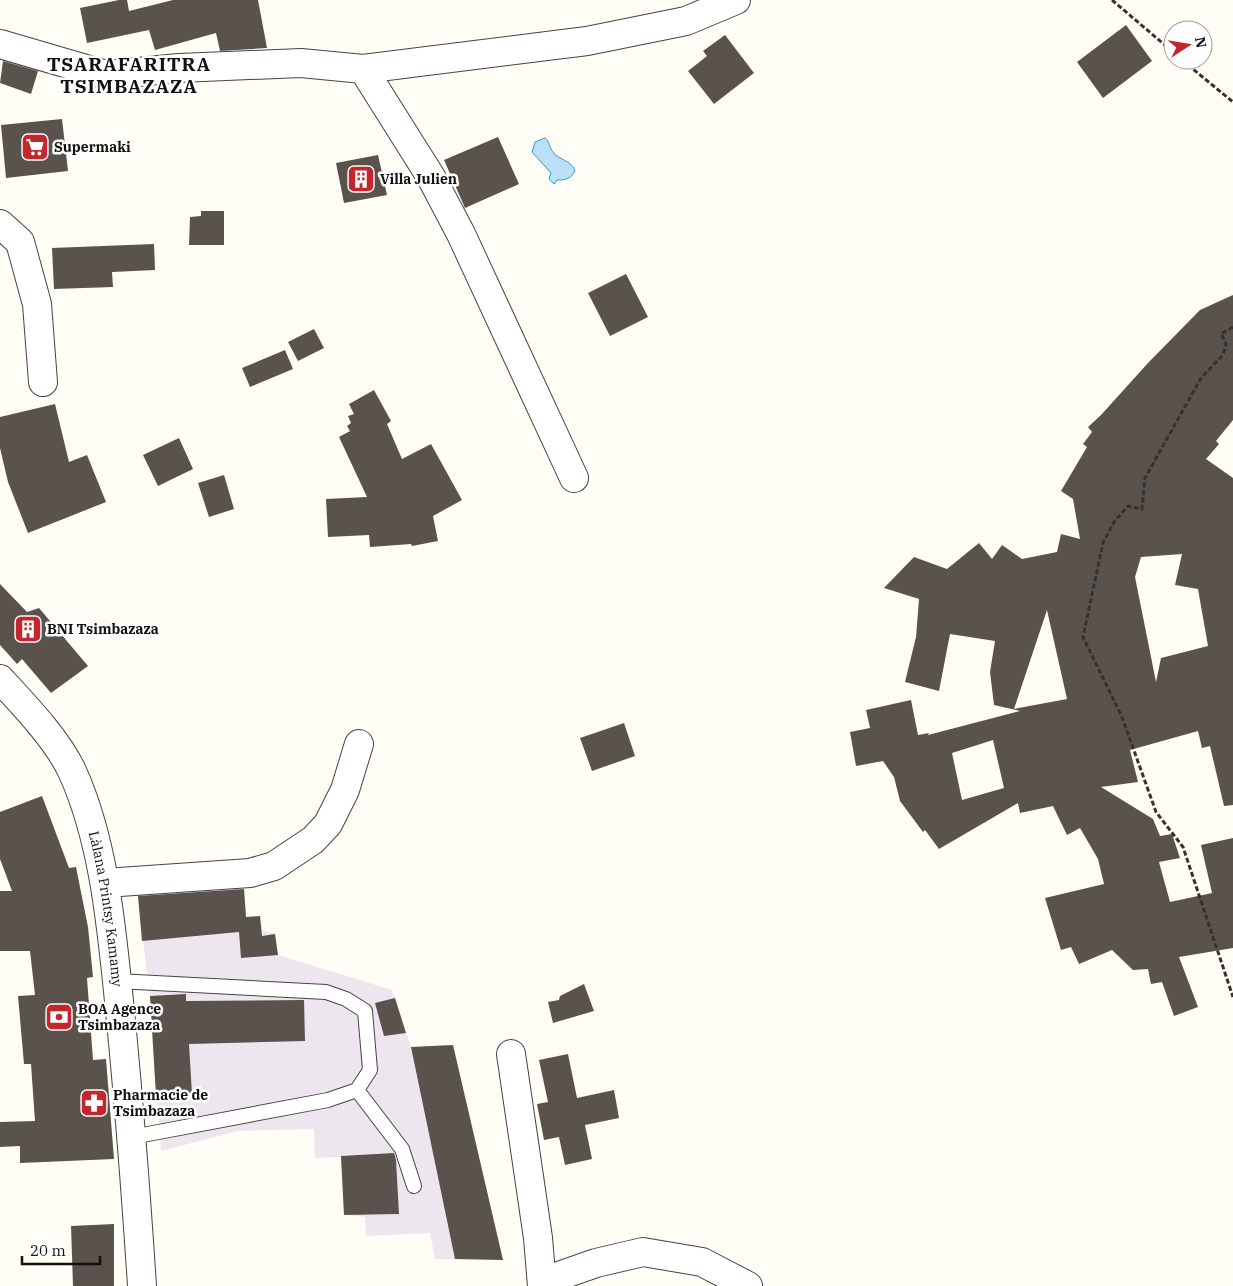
<svg xmlns="http://www.w3.org/2000/svg" width="1233" height="1286" font-family="'IBM Plex Serif',serif">
<style>
.industrial{fill:#eee6ef}
.water{fill:#b9e0f7;stroke:#3f96cf}
.building{fill:#5a524d;fill-rule:evenodd}
.lines{fill:none;stroke-linecap:round;stroke-linejoin:round}
.service-casing{stroke:#444;stroke-width:16}
.minor-casing{stroke:#444;stroke-width:30}
.tertiary-casing{stroke:#444;stroke-width:30}
.path{stroke:#333;stroke-width:3;stroke-dasharray:5 2.5;stroke-linecap:butt}
.service{stroke:#fff;stroke-width:14}
.minor{stroke:#fff;stroke-width:28}
.tertiary{stroke:#fff;stroke-width:28}
.labels{text-anchor:middle;dominant-baseline:central;stroke-width:5;stroke-linejoin:round;paint-order:stroke}
.poi-label{font-size:14px;font-weight:bold;fill:#111;stroke:#fff;text-anchor:start}
.street-label{font-size:14px;fill:#111;stroke:#fff}
.district-label{font-size:19px;font-weight:bold;letter-spacing:1px;fill:#111;stroke:#fff}
</style>
<rect width="100%" height="100%" fill="#fffdf5"/>
<path class="industrial" d="M244,884L246,917L260,916L262,930L275,934L278,955L392,990L411,1047L453,1045L503,1260L435,1259L430,1233L366,1236L365,1217L344,1215L341,1157L315,1158L314,1129L238,1131L161,1151L150,996L137,893Z"/>
<path class="water" d="M545,138C550,142 549,147 553,152C559,160 570,160 575,170C572,179 565,180 557,180L554,184L549,179L551,173L532,152L535,142Z"/>
<path class="building" d="M119,0H127L129,11L173,0H258L267,48L220,51L216,33L155,50L149,30L87,43L80,8Z
M1126,25L1152,61L1103,98L1077,62Z
M725,35L754,73L714,104L688,71L707,56L703,51Z
M3,61L38,71L31,94L0,83Z
M62,119L68,171L6,178L1,125Z
M498,137L519,184L465,208L444,160Z
M378,155L387,195L344,203L336,163Z
M201,211H224V245H189L190,217L201,216Z
M154,244L155,270L112,272L113,287L54,289L52,248Z
M626,274L648,317L610,336L588,293Z
M1233,295V420L1216,441L1219,444L1206,459L1233,478V805L1224,806L1210,746L1202,748L1198,731L1130,750L1138,782L1101,787L1153,819L1160,836L1172,834L1180,858L1159,862L1170,902L1212,893L1201,845L1233,838V948L1179,957L1198,1007L1174,1016L1162,982L1151,984L1148,969L1133,970L1112,950L1079,964L1071,947L1061,950L1045,898L1104,884L1098,859L1080,828L1067,835L1053,806L1020,813L1018,803L939,849L925,830L923,832L900,801L894,777L883,761L856,766L850,732L870,728L866,710L911,700L918,735L929,733L928,735L1020,711L994,705L990,672L995,641L950,634L939,691L905,682L916,637L919,599L884,588L914,557L947,569L979,543L992,559L1002,545L1022,559L1057,552L1061,534L1080,539L1073,499L1061,491L1087,447L1083,444L1092,432L1088,427L1101,415L1148,363L1200,310ZM1182,554L1175,585L1198,589L1208,646L1161,658L1156,682L1135,577L1141,557ZM1047,610L1067,699L1014,709ZM993,740L1004,788L962,800L952,753Z
M314,329L324,348L298,361L288,342Z
M285,350L293,369L250,387L242,368Z
M374,390L391,421L387,424L402,459L431,444L462,500L433,516L438,541L412,546L411,544L370,547L369,535L328,537L326,499L367,497L339,437L350,431L347,426L351,423L348,416L354,414L349,404Z
M55,404L69,462L87,455L106,502L28,533L8,482L0,448V417Z
M179,438L193,469L158,486L143,455Z
M224,475L234,509L209,517L198,483Z
M0,584L27,612L39,608L88,666L51,693L22,659L17,664L0,645Z
M624,723L635,756L592,771L580,738Z
M42,796L69,868L76,867L88,927L93,977L87,978L93,1060L106,1059L114,1159L20,1163V1146L0,1147V1122L35,1121L31,1064H24L18,996L35,995L30,951H0V891H12L0,859V812Z
M244,889L246,917L260,916L262,936L275,934L278,955L241,958L239,932L142,941L138,896Z
M584,984L594,1011L553,1023L548,1002L559,1000L560,996Z
M186,994V1001L304,1000L305,1041L189,1044L192,1094L156,1096L150,996Z
M395,998L406,1033L384,1036L375,1003Z
M453,1045L503,1260L455,1259L411,1047Z
M568,1054L577,1098L614,1090L619,1118L585,1125L592,1159L565,1165L559,1137L544,1140L537,1104L548,1102L539,1060Z
M394,1153L396,1160L399,1214L344,1215L341,1156Z
M114,1224V1286H73L71,1226Z"/>
<g class="lines">
<g class="service-casing">
<path id="service" d="M117,981L326,992L346,999L365,1011L370,1070L357,1090L328,1100L132,1137
M357,1090L402,1149L414,1186"/>
</g>
<g class="minor-casing">
<path id="minor" d="M0,44L106,75L179,68L301,63L363,69L587,41L686,21L736,0
M363,69L431,177L461,234L574,478
M0,224L20,242L37,304L43,382
M105,883L250,873L274,866L313,840L328,824L345,790L359,744
M511,1054L538,1238L542,1286
M542,1282L596,1263L643,1252L702,1262L748,1286"/>
</g>
<g class="tertiary-casing">
<g id="tertiary">
<path id="s1" d="M0,679C24,705 57,739 72,771C105,843 112,933 120,1011C129,1103 136,1194 142,1286"/>
</g>
</g>
<path class="path" d="M1112,0L1173,52
M1182,60L1233,102
M1233,327L1221,334L1226,344L1223,355L1201,378L1145,478L1142,509L1128,506L1114,522L1103,543L1083,637L1122,717L1156,812L1183,847L1233,997"/>
<use href="#service" class="service"/>
<use href="#minor" class="minor"/>
<use href="#tertiary" class="tertiary"/>
</g>
<defs>
<g id="supermarket-square" transform="scale(1.4375)"><rect x="-9" y="-9" width="18" height="18" rx="4" fill="#c4262e" stroke="#fff"/><path d="M-6-5.5h2.5l.6 2H6L4.5 2H-2.5L-4.4-4H-6ZM-1.5 3.2a1.3 1.3 0 1 0 .1 0ZM3 3.2a1.3 1.3 0 1 0 .1 0Z" fill="#fff"/></g>
<g id="building-square" transform="scale(1.4375)"><rect x="-9" y="-9" width="18" height="18" rx="4" fill="#c4262e" stroke="#fff"/><path d="M-4-6H4V6H1V3H-1V6H-4ZM-2.5-4.3h1.7v1.8h-1.7ZM.8-4.3h1.7v1.8H.8ZM-2.5-1h1.7V.8h-1.7ZM.8-1h1.7V.8H.8Z" fill="#fff"/></g>
<g id="bank-square" transform="scale(1.4375)"><rect x="-9" y="-9" width="18" height="18" rx="4" fill="#c4262e" stroke="#fff"/><path d="M-6-4H6V4H-6ZM0-2.3a2.3 2.3 0 1 0 0 4.6a2.3 2.3 0 1 0 0-4.6Z" fill="#fff"/></g>
<g id="pharmacy-square" transform="scale(1.4375)"><rect x="-9" y="-9" width="18" height="18" rx="4" fill="#c4262e" stroke="#fff"/><path d="M-2-6h4v4h4v4h-4v4h-4v-4h-4v-4h4Z" fill="#fff"/></g>
</defs>
<g fill-rule="evenodd">
<use href="#supermarket-square" x="35" y="147"/>
<use href="#building-square" x="361" y="179"/>
<use href="#building-square" x="28" y="629"/>
<use href="#bank-square" x="59" y="1017"/>
<use href="#pharmacy-square" x="94" y="1103"/>
</g>
<g class="labels">
<g class="poi-label">
<text x="54" y="147">Supermaki</text>
<text x="380" y="179">Villa Julien</text>
<text x="47" y="629">BNI Tsimbazaza</text>
<text x="78" y="1009">BOA Agence<tspan x="78" dy="16">Tsimbazaza</tspan></text>
<text x="113" y="1095">Pharmacie de<tspan x="113" dy="16">Tsimbazaza</tspan></text>
</g>
<g class="street-label">
<text stroke="none"><textPath href="#s1" startOffset="260">Làlana Printsy Kamamy</textPath></text>
</g>
<g class="district-label">
<text x="129" y="64">TSARAFARITRA<tspan x="129" dy="22">TSIMBAZAZA</tspan></text>
</g>
</g>
<g transform="translate(1188 45) rotate(78)"><circle r="24" fill="#ffffff" stroke="#a0a0a0"/>
<path d="M0-4L9 19L0 12L-9 19Z" fill="#c4262e"/>
<text y="-8" font-size="14" font-weight="bold" text-anchor="middle" fill="#111111">N</text>
</g>
<path d="M22 1256v8h78v-8" fill="none" stroke="#111111" stroke-width="2.5"/>
<text x="30" y="1256" font-size="15" fill="#111111" stroke="#ffffff" stroke-width="4" paint-order="stroke">20 m</text>
</svg>
